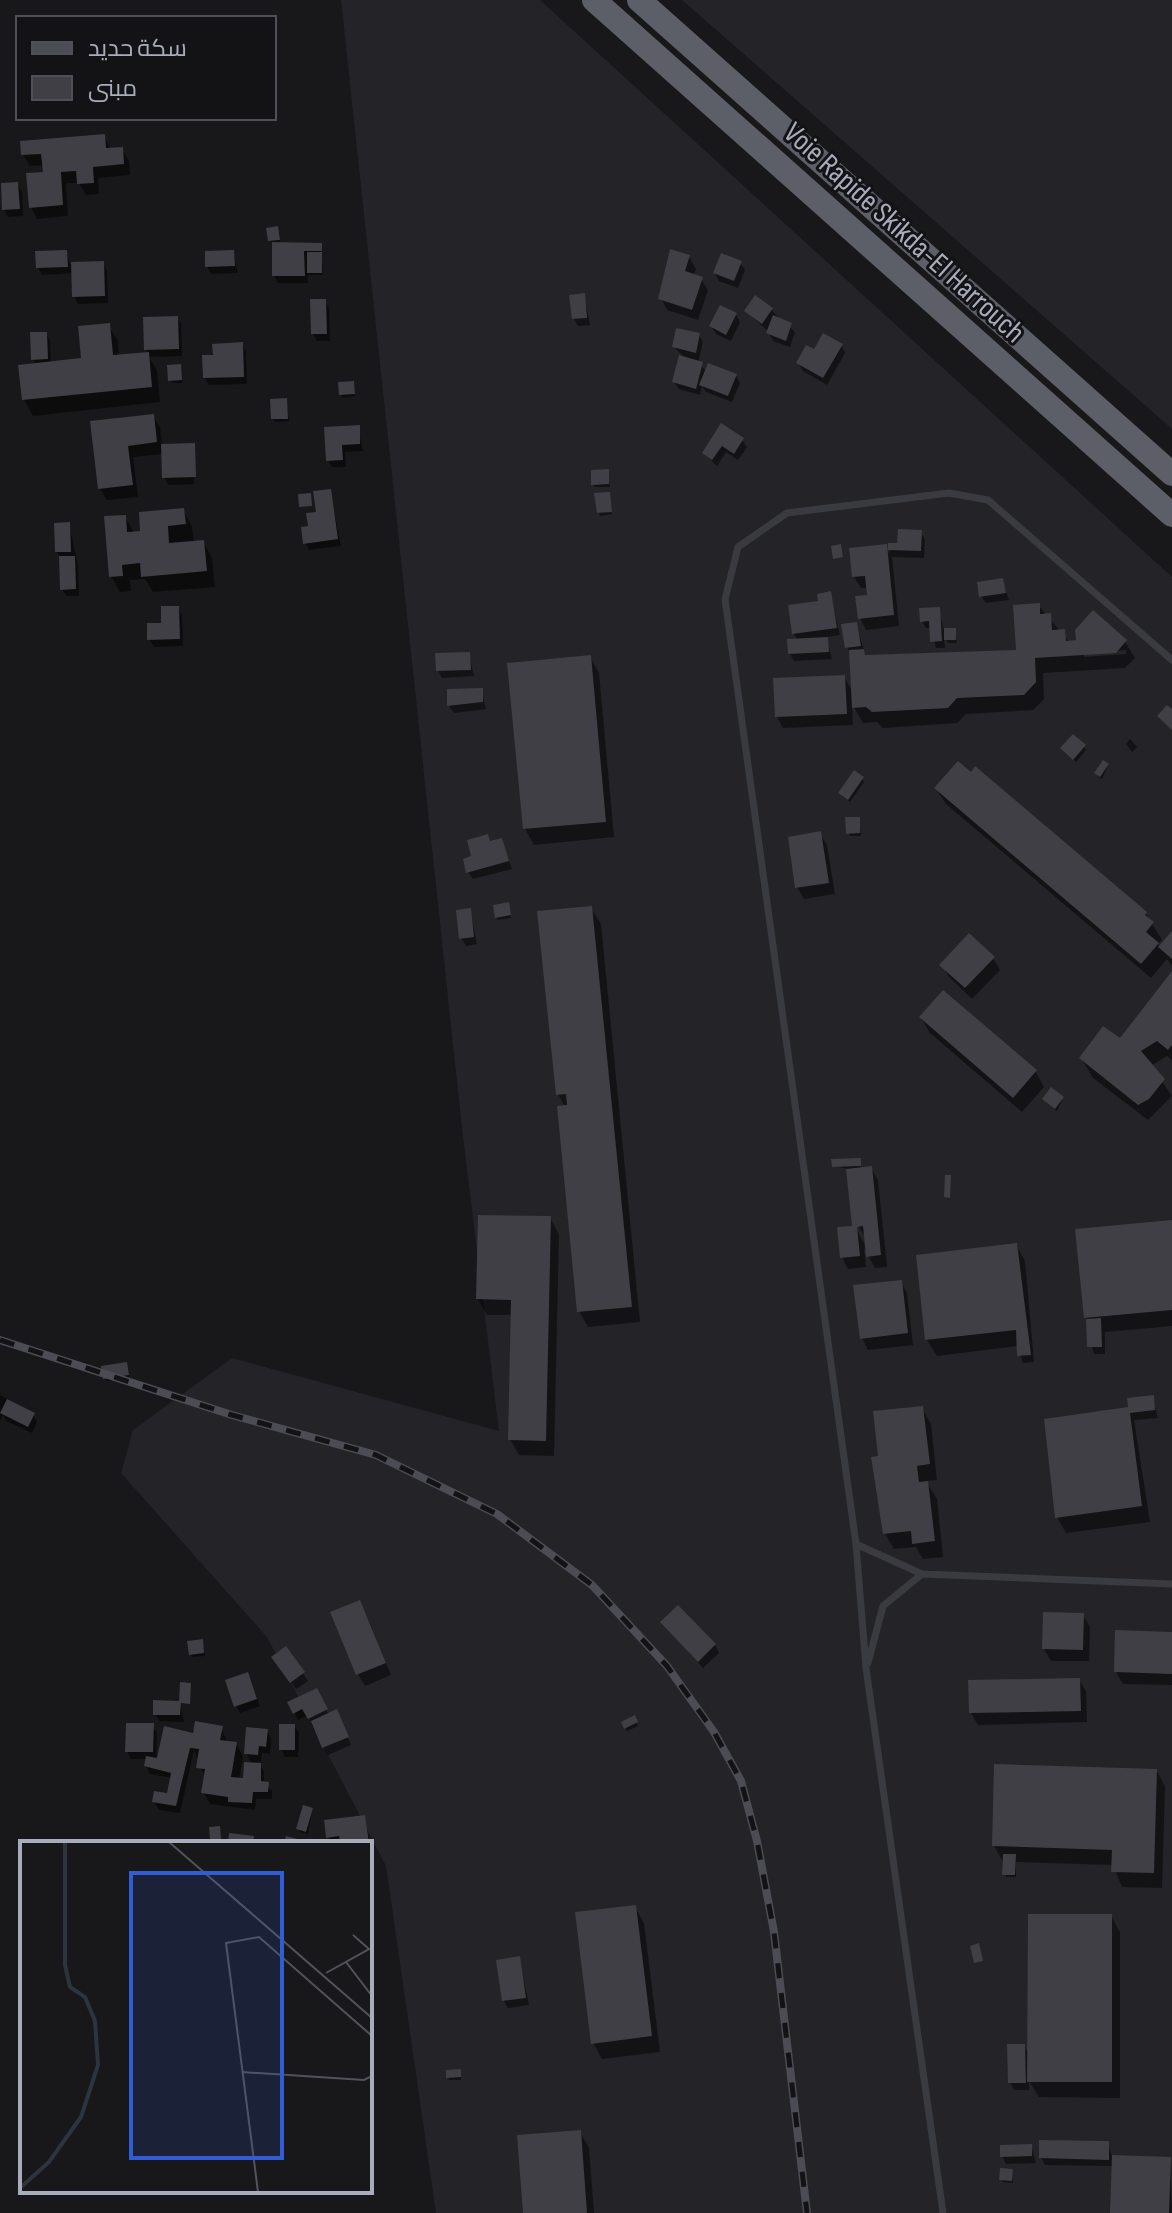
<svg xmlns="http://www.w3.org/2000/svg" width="1172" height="2213" font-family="'Sofia Sans Condensed',Cairo,sans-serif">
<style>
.built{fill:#242327}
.shadow{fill:#0007;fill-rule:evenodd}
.building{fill:#3f3f45}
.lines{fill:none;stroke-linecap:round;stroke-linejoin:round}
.service{stroke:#3a3a41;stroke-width:7}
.trunk{stroke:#5c5e68;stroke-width:24}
.rail-casing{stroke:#4b4c54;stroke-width:8}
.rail{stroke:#131215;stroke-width:5;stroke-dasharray:15;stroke-linecap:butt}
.labels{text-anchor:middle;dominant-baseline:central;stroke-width:6;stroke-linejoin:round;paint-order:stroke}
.street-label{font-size:30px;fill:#a8acbb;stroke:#131215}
.inset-river{fill:none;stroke:#2c343f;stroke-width:4}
.inset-road{fill:none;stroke:#52535a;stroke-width:2}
.view{fill:#325cd4;fill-opacity:0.15;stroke:#325cd4;stroke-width:4}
.inset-edge{fill:none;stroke:#a8acbb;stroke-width:4}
</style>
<rect width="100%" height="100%" fill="#18171a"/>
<path class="built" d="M341,0H540L1172,577V2213H436L386,1866L267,1637L121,1473L133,1430L232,1358L499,1431L462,1128Z
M682,0H1172V429L1139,400Z"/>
<path class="shadow" d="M104,136L111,150L122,149L129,161L130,175L98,178L99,194L86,195L79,183H66L68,216L37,219L31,207L45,174L44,165L30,166L23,155Z
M17,184L22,192L23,216L8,217L4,210Z
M279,231L280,244L321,245L323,275H308V283H278L274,276V243L270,240Z
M66,252L70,264H103L107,271L108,303L78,304L74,296L73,273L42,275L38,268Z
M233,252L238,273L212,274L207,267Z
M689,257L696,269L693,276L701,279L708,290L698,320L667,310L661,298Z
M740,263L745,270L738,288L719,281L715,273Z
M584,295L590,325L578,326L574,319Z
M325,301L329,308L330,341H317L313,334Z
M771,310L795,332L790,347L773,341L769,332L746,311Z
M736,315L740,322L731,341L716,334L711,326Z
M177,318L181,325L182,356L149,357L157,370L160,402L33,416L24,400L36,365L33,359L46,334L50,341L51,363L84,360L108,325L118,341L119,357L149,354L146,349Z
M699,335L703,342L698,363L706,371L736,376L740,383L732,402L706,392L702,386L700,395L679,389L674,382L682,355L674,347Z
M242,344L246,352L247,384L209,385L205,378L215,356Z
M841,345L845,353L827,385L803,371L798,363L814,352Z
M180,366L182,383H172L170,380Z
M354,386L355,396L343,398L341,395Z
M286,400L289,421L275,422L273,419Z
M153,416L160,427L162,446L193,445L196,450H193L194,484L168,485L164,477L163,454L133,457L138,497L107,500L100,489L92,423Z
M722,426L742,440L747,447L738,460L726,452L717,466L704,453Z
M358,428L363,451L345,452L346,467H332L328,460L327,429Z
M607,472L610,487H595L593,484Z
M330,491L341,546L309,550L305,543L310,528Z
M610,497L612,514L600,516L599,513Z
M183,510L192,526L194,543L203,542L212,558L215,587L153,592L145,579L130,580L131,591L120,592L111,576L125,517L135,534Z
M69,524L78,565L79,596H66L62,589L61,559L57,552Z
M921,532L925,540L924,558L892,557L899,626L866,630L860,618L869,596L868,588H861L854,577L885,546L890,554V545H899Z
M1002,580L1009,600L986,603L981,596Z
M830,594L840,635L826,637L832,659L794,661L790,654L798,641L794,634Z
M1039,606L1070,643L1125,642L1135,658L1125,668L1043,673L1044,699L1033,710L966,714L957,723L883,728L877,722L863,723L852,704L853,725L783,728L777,716L844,677L853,692L851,655L847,647L856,624L866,657L1018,652ZM1126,650V654L1084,657V653Z
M178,608L182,615L183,646L154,647L149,639Z
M938,609L944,630H955L957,643H948L944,636L945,648H936L931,628H926L922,621Z
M469,654L474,676L442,678L438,670Z
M590,657L599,673L614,837L534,845L525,829Z
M481,690L486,709L454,713L449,706Z
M1130,739L1137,747L1132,752L1126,744Z
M1084,747L1086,750L1076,762L1064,752Z
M1108,766L1102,779L1098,776L1096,773Z
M862,779L864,782L850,802L842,796Z
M936,789L1146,914L1162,940L1158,944L1160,948L1172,934V966L1167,959L1151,978L946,804Z
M859,819L861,836H850L848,833Z
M820,834L827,845L835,894L804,899L797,887Z
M501,840L512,869L473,879L468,872L491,843Z
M509,908L511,918L498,920L496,917Z
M591,908L601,924L640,1322L588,1327L579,1311L565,1107L558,1094Z
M470,910L477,944L466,946L461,938Z
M993,958L1000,970L972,999L949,977L942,965Z
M1172,975V1060L1167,1056L1151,1066L1172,1096L1148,1120L1093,1078L1081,1058L1120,1041Z
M921,1018L1035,1071L1044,1087L1022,1112L930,1033Z
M1063,1098L1057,1111L1044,1099Z
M860,1160L861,1169L871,1168L878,1180L887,1267L875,1268L864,1248L866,1267L848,1269L842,1257L854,1225L866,1247V1239L855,1220L848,1169L834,1166Z
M550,1218L559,1234L554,1456L519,1455L510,1439L513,1315H487L478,1299Z
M1172,1222V1326L1105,1332V1354H1094L1086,1317Z
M1016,1245L1025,1261L1034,1362L1023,1363L1018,1346L937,1356L927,1340L918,1257Z
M901,1282L907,1293L913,1345L868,1350L862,1338Z
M128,1367L129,1377L107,1381L105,1378Z
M0,1395L33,1414L37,1422L32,1433L6,1421L3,1415L0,1421Z
M1152,1397L1158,1418L1134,1420L1150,1522L1066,1533L1057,1517L1131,1409Z
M922,1408L931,1424L937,1480L926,1481L937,1499L943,1557L923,1559L916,1547L894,1549L885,1534L880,1457Z
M366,1614L391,1675L365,1686L358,1674Z
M1083,1615L1090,1627L1089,1661H1051L1044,1649Z
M663,1622L715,1645L719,1653L703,1668Z
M1172,1634V1685L1123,1684L1116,1672Z
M203,1644L205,1656L192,1657L191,1654Z
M286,1649L308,1681L296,1689L278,1665Z
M248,1675L260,1706L240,1713L236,1706Z
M1079,1680L1086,1691L1087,1722L978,1725L971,1713Z
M316,1690L329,1715L340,1719L351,1745L328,1755L308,1715L298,1720L289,1703Z
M180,1703L184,1722L159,1721L155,1714Z
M634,1718L638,1726L627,1731L623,1723Z
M152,1725L157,1733L156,1762L194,1735L221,1728L228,1743L236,1744L243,1756L239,1780H245L252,1764L246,1753L267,1731L271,1738L270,1754L262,1753L261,1762L258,1761L264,1772V1783L272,1791V1799H256L255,1810L210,1804L204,1793L206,1780L194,1750L180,1813L159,1810L154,1802L169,1795L172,1778L150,1774L146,1766L148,1759H131L127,1751Z
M294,1726L299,1733L298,1757H285L281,1749Z
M1156,1770L1165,1786L1162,1888L1122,1887L1113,1865L1016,1862V1877H1006L1003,1862L994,1846Z
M312,1810L308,1834L300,1832L298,1829Z
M364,1817L372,1851L370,1843H331L328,1837Z
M635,1907L644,1923L660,2052L602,2059L593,2043Z
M1111,1916L1120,1932V2098L1039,2097L1029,2081V2090H1014L1010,2082L1024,2046L1029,2054Z
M519,1958L529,2005L508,2008L504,2001Z
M460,2071L461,2080H449L448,2078Z
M580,2132L589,2148L594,2213H525Z
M1108,2143L1112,2157L1170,2159L1172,2213H1112L1114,2166L1045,2165L1041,2157Z
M1031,2146L1036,2163L1006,2164L1002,2156Z
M1012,2171L1013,2183L1003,2182L1001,2179Z"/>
<path class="building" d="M105,134L106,148L123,147L124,164L93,167L94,183L77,184L76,171L61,172L63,205L29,208L26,173L43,172L41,154L21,155L20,141Z
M18,182L20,209L2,210L1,183Z
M278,226L280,240L268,241L266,228Z
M272,242L322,243V251H304L305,276H272Z
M670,249L690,255L685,271L703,277L692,310L658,299Z
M67,250L68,267L36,268L35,251Z
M234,250L235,266L205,267V251Z
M307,252H322V273H307Z
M721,253L742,261L734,281L713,273Z
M104,261L105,296L72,297L71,262Z
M585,293L587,318L572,319L569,295Z
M755,295L773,308L762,324L744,311Z
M310,299H326L327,334H311Z
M720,305L737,313L726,335L709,326Z
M773,315L792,323L786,341L766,333Z
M178,316L179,349L144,350L143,317Z
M110,323L113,355L149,352L152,387L22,400L18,365L81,358L78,326Z
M676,328L700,333L696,353L672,347Z
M30,332H47L48,359L31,360Z
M823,333L843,344L823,378L796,363L806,345L814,349Z
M243,342L244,377L203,378L202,355H213L212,344Z
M679,355L703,362L696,389L672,382Z
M708,363L737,374L728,396L699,385Z
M181,364L182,380L168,381L167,365Z
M354,381L355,394L339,395L338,382Z
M287,398L288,419H271L270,399Z
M154,414L157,442L128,446L133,485L98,489L90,421Z
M721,423L744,438L734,454L722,446L712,460L702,453Z
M360,425V444L342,445L343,460L326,461L324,427Z
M195,443L196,477L162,478L161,444Z
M609,469V484L591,485V470Z
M331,489L338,539L303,544L301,527L308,526L306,513L316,512L313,491Z
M610,492L612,512L597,513L594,493Z
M311,493L312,506L299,507L298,494Z
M184,508L186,524L168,526L169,543L204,540L207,571L141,577L140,563L122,565L123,576L109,577L104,516L126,515L127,532L140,531L139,512Z
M70,522L71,552H55L54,523Z
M898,529L922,530L921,551L888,550V543H897Z
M841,544L843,557L833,559L831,546Z
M887,544L894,615L858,619L855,596L867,595L865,576L852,577L849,548Z
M59,556H75L76,589L60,590Z
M1003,578L1006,593L979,597L977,582Z
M831,591L837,628L792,634L788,605L818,601L817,594Z
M1040,603V614L1051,613L1052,630L1065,629L1066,641L1076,640L1075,630L1093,610L1127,640L1116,653L1035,658L1036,682L1024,695L957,698L948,708L872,712L866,707L852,708L849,650L864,649L865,655L1016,650L1013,605Z
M161,606H179L180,639L147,640V623H161Z
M940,607L942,641L930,642L929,621L920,622L919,608Z
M857,622L861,646L845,648L841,624Z
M944,628H956V640H944Z
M828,637L829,652L788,654L787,639Z
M470,652L471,670L436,671L435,653Z
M591,655L606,822L523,829L507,663Z
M845,675L847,714L775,717L773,678Z
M483,688V702L447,706V689Z
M1167,705L1172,709V730L1157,716Z
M1073,734L1086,745L1073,760L1060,748Z
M1103,760L1109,764L1100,777L1094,773Z
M958,761L971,772L975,766L1147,912L1145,915L1154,922L1146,932L1159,943L1141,964L934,788Z
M854,770L864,777L848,800L838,793Z
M845,817H860V833L846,834Z
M821,831L829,883L795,888L788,837Z
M488,834L490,841L502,838L509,861L466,873L463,859L471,856L467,840Z
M509,902L511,915L495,918L493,905Z
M592,906L632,1307L577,1312L557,1106L567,1105L566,1094L556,1095L537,911Z
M471,908L474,937L459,939L456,910Z
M1172,931V959L1158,947Z
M969,933L995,957L965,988L939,965Z
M1172,971V1045L1168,1050L1157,1041L1141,1051L1165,1079L1149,1099L1138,1105L1079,1058L1103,1026L1120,1038Z
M943,990L1037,1070L1013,1098L919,1017Z
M1051,1087L1064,1097L1055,1109L1042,1099Z
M861,1158V1166L832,1167L831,1159Z
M872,1166L881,1255L866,1257L863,1226L857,1227L860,1256L840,1258L837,1227L852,1226L846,1169Z
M945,1175H951L950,1198L944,1197Z
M478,1215L551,1216L546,1441L508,1440L511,1300L476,1299Z
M1172,1220V1310L1084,1318L1075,1229Z
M1017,1243L1031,1355L1017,1356L1016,1330L925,1340L916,1255Z
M902,1280L908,1333L860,1339L853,1285Z
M1101,1318L1102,1347H1087L1086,1319Z
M127,1362L129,1375L103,1379L101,1366Z
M1154,1395L1155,1410L1130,1413L1142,1506L1055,1518L1044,1419L1128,1407L1127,1398Z
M7,1399L35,1413L28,1427L0,1413Z
M923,1406L930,1464L917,1466L919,1482L928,1481L935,1541L912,1544L911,1531L883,1534L871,1457L878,1456L873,1411Z
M360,1600L386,1663L356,1675L330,1612Z
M678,1605L716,1644L698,1662L660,1622Z
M1043,1612L1084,1613L1083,1650L1042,1649Z
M1115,1630L1172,1632V1674L1114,1672Z
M203,1639L204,1653L189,1655L187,1641Z
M286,1646L305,1672L290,1683L271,1657Z
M248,1672L257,1699L234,1707L225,1680Z
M1080,1678L1081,1711L969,1713L968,1680Z
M180,1682L191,1683L190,1704L181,1703L180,1715H153V1700L179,1701Z
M317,1688L328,1709L308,1719L302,1709L293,1714L287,1702Z
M337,1709L349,1737L322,1748L311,1721Z
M635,1715L638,1722L624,1729L621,1722Z
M195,1721L223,1726L220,1740L237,1742L231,1777L243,1778L244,1762L261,1763V1781L269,1782L268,1792H253L252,1803L228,1802V1797L201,1793L205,1769L196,1768L199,1749L190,1748L176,1806L152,1802L154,1791L167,1793L171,1773L144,1766L146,1756L157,1758L164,1726L193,1733Z
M126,1723H154L153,1752H125Z
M279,1724H295V1750H279Z
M246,1727L268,1729L266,1747L259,1746L258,1755L244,1754Z
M994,1764L1157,1769L1154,1873L1111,1872L1112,1850L992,1846Z
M303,1805L313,1808L306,1832L296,1829Z
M365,1815L369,1843H340L339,1836L326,1838L324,1820Z
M220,1826L221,1839H210L209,1827Z
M229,1833L254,1836L253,1843H228Z
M286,1836L309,1842V1843H284Z
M1003,1854H1016L1015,1875H1002Z
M636,1905L652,2036L591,2044L575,1912Z
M1028,1914H1112V2082H1027Z
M979,1943L983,1961L974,1963L970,1946Z
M520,1956L526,1998L502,2001L496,1960Z
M1007,2044H1025L1026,2083H1008Z
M461,2069V2077L446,2078V2070Z
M581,2130L587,2213H523L517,2135Z
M1039,2140L1109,2141V2160L1039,2158Z
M1032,2144V2156L1000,2157V2145Z
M1112,2155L1171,2157L1169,2213H1110Z
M1000,2168L1013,2169L1012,2181L999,2180Z"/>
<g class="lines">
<path class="service" d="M856,1544L922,1574L1172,1584
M868,1663L883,1606L922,1574
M943,2213L866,1668L856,1544L725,599L738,547L787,513L949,493L988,500L1172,660"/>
<path class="trunk" d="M594,0L1172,515
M639,0L1172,474"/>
<g class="rail-casing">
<path id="rail" d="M0,1340L232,1415L376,1455L497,1514L592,1585L667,1666L714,1732L741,1781L757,1841L774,1932L807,2213"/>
</g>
<use href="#rail" class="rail"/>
</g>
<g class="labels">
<g class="street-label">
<text transform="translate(904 233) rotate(42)">Voie Rapide Skikda-El Harrouch</text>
</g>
</g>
<g transform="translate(20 1841)">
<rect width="352" height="352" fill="#18171a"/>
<path class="inset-river" d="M0,347L29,321L61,276L78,224L75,180L65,156L50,146L45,124V1"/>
<path class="inset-road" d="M149,1L352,177M326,121L352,155M306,132L349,108L333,94M222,231L344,239L352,235M238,351L206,102L239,96L352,195"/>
<path class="view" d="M111,32H262V317H111Z"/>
<rect width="352" height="352" class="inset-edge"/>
</g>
<rect x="16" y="16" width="260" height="104" fill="#131215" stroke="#4f5057" stroke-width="2"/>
<rect x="32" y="42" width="40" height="12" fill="#4b4c54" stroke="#4f5057" stroke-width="2"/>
<text x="88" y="56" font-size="24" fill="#a8acbb">سكة حديد</text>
<rect x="32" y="76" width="40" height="24" fill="#3f3f45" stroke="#4f5057" stroke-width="2"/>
<text x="88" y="96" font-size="24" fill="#a8acbb">مبنى</text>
</svg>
